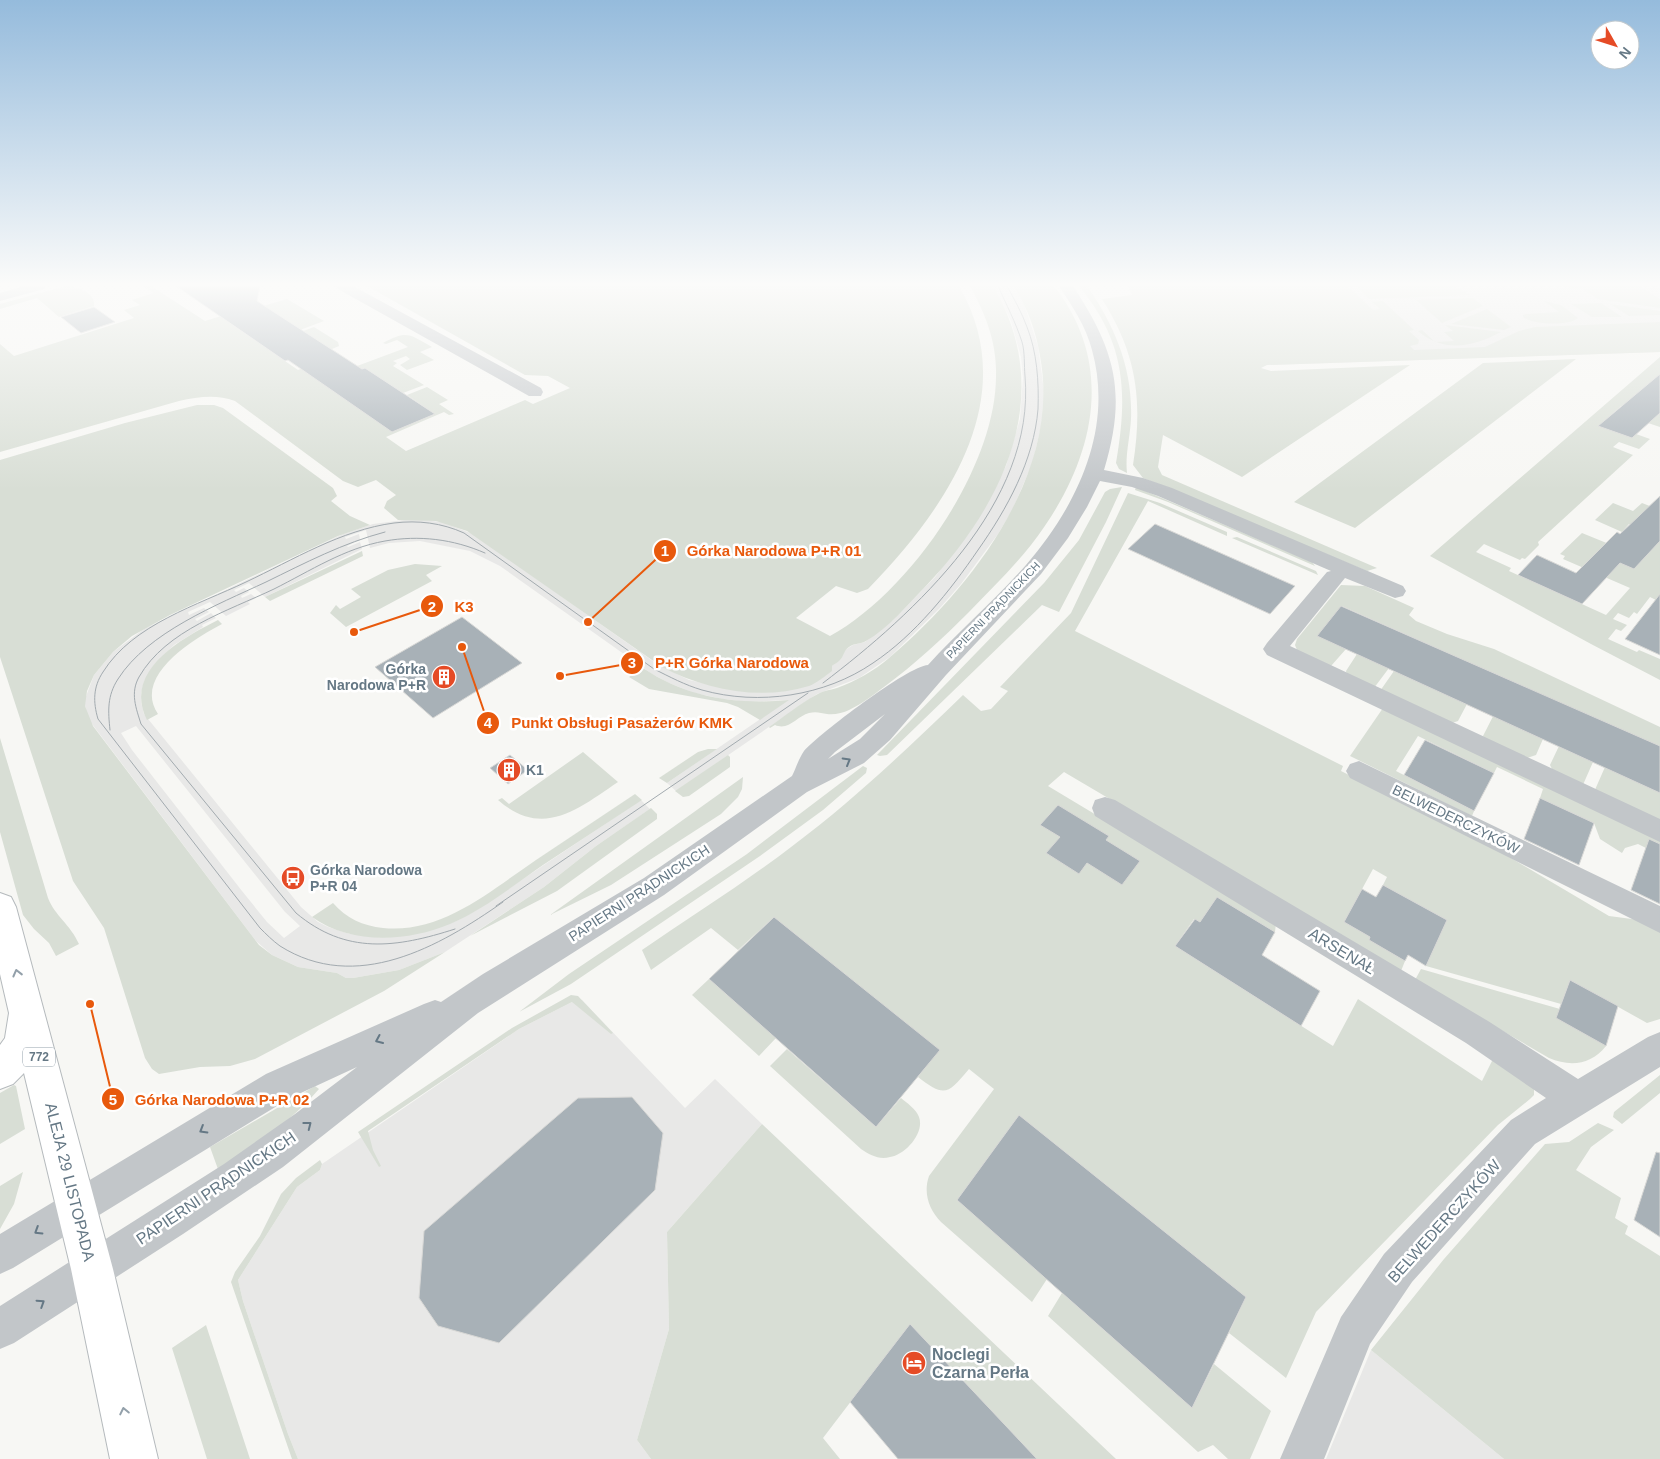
<svg xmlns="http://www.w3.org/2000/svg" width="1660" height="1459" font-family="Helvetica,sans-serif">
<style>
.built{fill:#e8e8e7;fill-rule:evenodd}
.green{fill:#d8ded5}
.building{fill:#a8b1b7;stroke:#d8d8d6}
.lines{fill:none;stroke-linecap:round;stroke-linejoin:round}
.primary-casing{stroke:#b5babd;stroke-width:2}
.street{fill:#c2c6c9;fill-rule:evenodd}
.primary{fill:#fff;fill-rule:evenodd}
.tram{stroke:#a2aaaf;stroke-width:1}
.oneway{stroke:#657885}
.oneway2{stroke:#93a0aa}
.labels{text-anchor:middle;dominant-baseline:central;stroke-width:5;stroke-linejoin:round;paint-order:stroke}
.far-street-label{font-size:11px;fill:#657885;stroke:#fff}
.shield{fill:#fff;stroke:#93a0aa;stroke-width:1}
.shield-label{font-size:12px;font-weight:bold;fill:#657885}
.poi-label{font-size:14px;font-weight:bold;fill:#657885;stroke:#fff;text-anchor:start}
.street-label{font-size:14px;fill:#657885;stroke:#fff}
.near-street-label{font-size:16px;fill:#657885;stroke:#fff}
.near-poi-label{font-size:16px;font-weight:bold;fill:#657885;stroke:#fff;text-anchor:start}
.leader{fill:none;stroke:#e8590c;stroke-width:2}
.callout-dot{fill:#e8590c;stroke:#fff;stroke-width:2}
.mark-label{font-size:15px;text-anchor:middle;font-weight:bold;fill:#fff}
.callout-label{font-size:15px;text-anchor:middle;font-weight:bold;fill:#e8590c;stroke:#fff;stroke-width:5;stroke-linejoin:round;paint-order:stroke}
</style>
<rect width="100%" height="100%" fill="#f7f7f4"/>
<path class="built" d="M993,286H1013L1024,304L1038,346L1044,391L1042,423L1032,464L1012,511L998,534L961,584L939,609L890,657L859,678L817,694L676,791L667,783L788,700L747,702L723,699L694,693L669,683L652,674L500,566L470,551L420,541L389,543L370,548L366,530L345,537L346,539L359,534L360,540L347,546L348,547L360,542L362,549L265,597L249,583L234,590L236,592L244,588L249,592L241,596L242,598L251,594L256,598L248,602L250,604L226,616L210,602L188,612L189,615L204,608L209,612L195,619L197,621L211,613L216,618L202,625L203,627L174,645L153,666L144,682L141,693V702L144,714L301,907L318,922L328,927L350,934L389,937L431,930L456,921L475,911L641,800L650,809L596,846L544,887L445,952L399,970L353,978H346L337,973L298,967L272,955L256,941L89,720L85,706V699L94,675L113,652L144,629L343,534L373,524L412,519L442,522L473,534L657,664L689,680L738,691L765,692L784,691L819,680L831,671L832,666L841,659L845,650L853,645L865,642L893,620L935,577L968,534L983,510L1006,466L1020,419L1023,378L1021,357L1011,321ZM136,726L285,912L300,926L284,938L267,922L242,891L132,750L121,733Z
M1209,286H1660V352L1267,365Z
M582,1000L685,1108L715,1079L762,1124L667,1232L669,1329L637,1440L651,1459H298L288,1434L243,1301L238,1280L297,1187L320,1170L322,1164L519,1029L572,1002Z
M1371,1350L1504,1459H1326Z"/>
<path class="green" d="M66,286C77,286 96,293 94,306L59,317L37,298L0,309V304Z
M143,286H151L205,321L244,309L250,310L287,299L324,321L300,330L228,322L298,370L318,362L341,372L408,347L397,340L386,344L383,343C407,330 409,334 432,347L420,352L434,360L407,370L400,365L410,359L406,356L393,361L397,363L393,366L424,385L403,393L365,368L323,384L392,432L435,414L407,395L427,387L448,400L439,404L454,414L449,415L444,412L386,437L406,451L525,400L533,404L570,388L548,376L525,375L367,286H959C1024,398 945,510 868,589L857,593L836,586L796,618L830,636C909,593 996,468 996,376C997,343 986,315 970,286H993C1057,394 1004,504 925,587C907,605 889,628 866,641C861,644 854,643 849,647C844,650 844,655 841,659C839,662 834,664 832,666V671C825,676 817,683 809,686C760,701 706,690 662,667L467,531L436,521L398,520L384,508L387,501L396,495L376,480L358,487L343,481L235,401C216,394 198,397 179,401L0,452V344L14,356L134,318L124,310L140,305L132,300L153,293Z
M1013,286H1054C1120,370 1091,468 1031,545C1012,569 990,590 969,612C942,639 915,664 884,687C873,695 862,704 849,710C843,713 834,715 827,714C821,713 816,711 809,713C797,716 789,731 775,725L770,728L769,727C784,717 799,704 816,695C822,691 830,690 837,688C856,681 874,671 889,658C973,587 1062,471 1040,356C1036,331 1027,306 1013,286Z
M1079,286H1087C1115,326 1133,369 1131,419C1130,437 1125,456 1127,473L1119,469L1116,463C1128,393 1126,343 1079,286Z
M1128,286H1348L1373,310L1380,309L1372,302L1383,301L1414,330L1409,331L1419,340L1418,344L1410,346L1414,350L1485,347L1519,331L1535,327L1660,322V352L1267,365L1261,368L1271,371L1410,365L1242,477L1163,435L1158,467L1162,475L1377,568L1367,571L1143,478L1133,465C1143,401 1137,354 1102,299L1132,295Z
M1356,286H1455L1470,295L1369,299Z
M1566,286H1639L1660,299V308L1598,299L1581,288H1570Z
M1473,298L1483,306L1442,323L1416,300Z
M1544,301L1561,305L1578,318C1569,326 1533,325 1523,317V315L1526,314L1559,312Z
M1601,303L1622,317H1592L1571,304Z
M1610,304L1660,311V315L1629,316Z
M1487,309L1511,327L1504,330L1451,324Z
M1445,325L1501,332C1473,347 1443,353 1418,331L1422,330L1435,342L1454,341L1444,332L1453,331Z
M314,327L338,342L339,346L318,355L303,331Z
M1660,357V374L1645,387L1660,412V427L1648,423L1653,418L1621,406L1599,426L1632,438L1636,434L1650,439L1639,449L1619,442L1613,447L1633,455L1538,542L1539,545L1525,559L1522,558L1520,560L1484,544L1476,552L1511,568L1509,571L1606,615L1630,588L1563,559L1565,556L1560,554L1582,533L1609,544L1599,554L1634,569L1660,541V602L1650,597L1637,614L1634,612L1629,618L1618,613L1613,619L1627,625L1621,631L1616,629L1608,639L1637,652L1639,650L1660,659V680L1591,644L1430,556Z
M1576,359L1355,528L1294,502L1483,363Z
M197,405H214L223,408L333,488L337,496L331,501L350,516L370,525L338,536L170,615L132,636L113,652L94,675L87,691L85,706L93,726L259,945L272,955L298,967L337,973L346,978H353L399,970L445,952L384,991L255,1059L230,1066L200,1067L159,1074L152,1069L145,1058L104,928L73,881L0,657V460L125,423Z
M1122,487L1106,522L1059,612L1042,605L887,755L880,756L877,755L1044,583L1079,540L1105,492L1110,489Z
M1136,487L1312,562L1315,566L1168,502L1135,490Z
M1128,493L1160,503L1227,532V536L1148,501L1075,631L1343,766L1341,771L1489,845L1609,916L1647,921L1660,928V1019L1647,1023L1570,980L1561,1004L1426,966L1447,920L1383,885L1387,877L1373,869L1344,922L1370,937L1369,940L1405,961L1401,971L1064,772L1048,786L1276,923L1275,932L1217,897L1200,922L1194,919L1175,946L1333,1046L1358,999L1482,1081L1493,1059L1534,1088V1095L1530,1099L1498,1125L1316,1312L1286,1378L1229,1333L1246,1297L1019,1115L957,1200L1047,1279L1032,1302L941,1222C929,1210 923,1193 929,1176L994,1089L969,1069C948,1094 945,1098 918,1077L939,1050L774,917L738,950L711,928L651,970L642,950C693,915 746,882 795,844C855,799 909,747 963,695L981,711L991,709L1008,691L1000,687L1071,613Z
M1613,503L1633,511L1642,503L1660,510V537L1629,524L1622,532L1595,520Z
M1237,537L1316,571L1318,575L1232,538Z
M362,551L363,556L270,601L265,597Z
M415,564L442,566L426,575L432,581L346,627L330,613L336,605L340,609L361,597L351,589L388,570Z
M1341,585L1365,586L1414,608L1409,615L1416,621L1447,634L1494,649L1660,727V746L1529,689L1510,724L1543,739L1536,755L1527,758L1485,740L1483,736L1511,681L1342,606L1318,635L1346,649L1331,666L1297,650L1295,645L1297,639Z
M218,620L222,624C195,638 132,676 158,714L147,720C122,671 182,638 218,620Z
M1357,654L1389,668L1374,688L1347,675L1346,671Z
M643,668C687,698 738,705 789,700L760,720L738,707L727,703L649,689L629,677Z
M1394,671L1467,704L1458,721L1452,723L1380,691Z
M1383,708L1660,839V855L1638,844L1625,848L1622,853L1600,839L1594,823L1540,798L1543,789L1497,767L1494,773L1418,736L1396,771L1474,811L1472,816L1350,756Z
M0,738L48,898C55,916 70,924 79,944L56,956L49,943L34,929L23,915L0,832Z
M1559,746L1593,762L1582,787L1552,769L1550,765Z
M708,749H717L667,783L659,778L698,752Z
M583,752L618,782C578,809 543,839 498,800L502,798L509,804Z
M728,755L730,757V767L689,796L683,797L675,791Z
M863,766L867,768L866,773L823,810L760,856L571,984L519,1012L569,974L747,854Z
M1605,767L1660,793V824L1594,792Z
M743,777L742,789L738,797L721,814L611,885L550,915Z
M635,794L642,800C609,822 576,843 543,865C514,885 483,910 450,924C407,942 351,945 312,917L333,903C346,918 363,926 383,928C442,934 490,891 536,860C569,838 602,816 635,794Z
M651,808L657,814V819L557,891L470,936L544,887L596,846Z
M1421,969L1560,1009L1606,1046C1591,1065 1570,1067 1549,1058L1415,980Z
M709,979L776,1038L759,1056L692,995Z
M571,995L578,996L613,1033L611,1034L572,1002L519,1029L368,1131L373,1150L381,1166L379,1167L358,1132L512,1028Z
M787,1049L876,1127L901,1098C907,1103 916,1109 919,1117C925,1133 905,1155 890,1157C879,1160 870,1155 861,1149L770,1066Z
M1660,1075V1093L1622,1124L1613,1117L1614,1112Z
M14,1085L16,1086L25,1129L0,1144V1093Z
M315,1086L319,1089C291,1122 253,1146 219,1172L210,1147Z
M1598,1123L1614,1130L1591,1147L1576,1170L1621,1198L1615,1218L1628,1226L1625,1234L1660,1256V1459H1504L1371,1350L1444,1259L1545,1144L1569,1142Z
M762,1124L1116,1459H1037L910,1324L823,1438L840,1459H651L637,1440L669,1329L667,1232Z
M320,1160L322,1164L320,1170L297,1187L238,1280L243,1301L288,1434L298,1459H292L231,1282L235,1272L260,1236L281,1194L296,1178Z
M23,1172L14,1204L0,1229V1186Z
M1062,1293L1192,1408L1214,1364L1271,1411L1250,1459H1228L1213,1445L1198,1452L1048,1316Z
M206,1325L250,1459H207L172,1348Z"/>
<path class="building" d="M176,286H260L257,301L362,369L365,368L435,414L392,432L288,360L285,361Z
M94,307L115,322L81,333L61,317Z
M1660,374V413L1632,438L1598,426Z
M1660,496V541L1634,569L1620,563L1582,604L1518,575L1537,555L1576,573L1617,532L1620,534Z
M1155,524L1295,586L1270,614L1128,549Z
M1660,594V655L1625,639Z
M1341,606L1660,746V793L1317,636Z
M462,617L522,663L433,718L375,667Z
M1425,740L1494,773L1474,811L1404,775Z
M510,755L528,770L508,784L490,768Z
M1540,798L1594,823L1579,865L1524,839Z
M1058,805L1109,836L1106,840L1140,861L1122,885L1087,863L1079,874L1046,853L1060,837L1040,825Z
M1649,839L1660,844V904L1631,890Z
M1383,885L1447,920L1426,966L1408,955L1405,961L1369,940L1370,937L1344,922L1362,889L1376,897Z
M1217,897L1275,932L1262,955L1320,991L1301,1026L1175,946L1195,919L1200,922Z
M774,917L940,1050L876,1127L709,979Z
M1570,980L1618,1006L1606,1046L1556,1018Z
M632,1097L663,1133L655,1190L499,1343L438,1326L419,1298L424,1231L578,1098Z
M1019,1115L1246,1297L1192,1408L957,1200Z
M1656,1152L1660,1153V1237L1634,1220Z
M910,1324L1037,1459H898L850,1402Z"/>
<g class="lines">
<g class="primary-casing">
<path id="primary" d="M0,893L11,897L16,907L113,1269L158,1459H110L71,1269L24,1073L13,1084L0,1089V1045L5,1038L9,1013L0,974Z"/>
</g>
<path class="street" d="M24,286H46L44,289L0,301V293Z
M336,286H353L541,388L543,392L541,396H529L338,289Z
M1059,286H1073C1116,351 1127,394 1104,470L1143,478L1172,488L1403,586L1406,591L1403,596L1395,598L1345,578L1290,646L1660,819V842L1267,655L1263,649L1267,643L1327,572L1331,571L1158,496L1132,487L1100,481L1087,507L1068,538L1041,574L946,675L890,740L864,763L807,792L664,895L478,1013L283,1167L183,1234L14,1343L0,1349V1306L224,1164L295,1114L357,1067L290,1098L13,1268L0,1274V1234L266,1074L424,1004L435,1000L441,1002L483,974L644,878L792,776C796,768 799,758 804,751C819,734 908,666 928,665C959,631 995,600 1026,565C1077,506 1114,429 1092,350C1086,326 1072,306 1059,286ZM885,714L860,739L828,759L835,752Z
M1359,761L1660,906V933L1350,778L1346,771L1350,764Z
M1105,797L1115,800L1488,1021L1578,1079L1648,1037L1660,1032V1067L1535,1144L1412,1282L1370,1344L1324,1459H1280L1341,1317L1384,1254L1511,1120L1546,1098L1466,1043L1095,816L1092,808L1095,800Z"/>
<use href="#primary" class="primary"/>
<path class="tram" d="M823,683C915,613 1036,503 1025,376C1024,365 1025,352 1022,342C1016,323 1006,304 998,286
M110,730C108,711 107,696 118,679C148,632 217,605 266,582C305,563 343,543 385,532
M503,902C439,947 356,994 280,946C273,941 266,934 260,928L98,719C93,702 93,687 103,672C133,624 198,605 246,582C293,560 341,530 394,523C418,520 442,523 464,533L654,669C670,677 685,685 702,690C759,706 825,696 873,663C915,635 950,591 978,550C1007,509 1034,460 1038,409C1039,382 1037,352 1027,327C1022,313 1014,299 1007,286
M496,906L808,693
M455,929C396,948 346,955 296,913L141,724C136,708 130,693 139,677C166,630 228,611 274,589C310,571 345,548 385,541C419,535 453,539 485,553"/>
</g>
<defs><path id="oneway-chevron" d="M-2-3.5L2.5 0L-2 3.5" fill="none" stroke-width="1.6" stroke-linecap="round" stroke-linejoin="round" transform="scale(1.25)"/></defs>
<g class="oneway">
<use href="#oneway-chevron" transform="translate(847 761) rotate(-30)"/>
<use href="#oneway-chevron" transform="translate(379 1040) rotate(156)"/>
<use href="#oneway-chevron" transform="translate(308 1125) rotate(-38)"/>
<use href="#oneway-chevron" transform="translate(203 1130) rotate(149)"/>
<use href="#oneway-chevron" transform="translate(38 1231) rotate(148)"/>
<use href="#oneway-chevron" transform="translate(41 1303) rotate(-33)"/>
</g>
<g class="oneway2">
<use href="#oneway-chevron" transform="translate(17 973) rotate(-104)"/>
<use href="#oneway-chevron" transform="translate(124 1411) rotate(-102)"/>
</g>
<linearGradient id="sky" x2="0" y2="1"><stop stop-color="#95bbdc"/><stop offset="0.58" stop-color="#fbfbfa"/><stop offset="1" stop-color="#fbfbfa" stop-opacity="0"/></linearGradient>
<rect width="1660" height="490" fill="url(#sky)"/>
<defs>
<g id="building-disc" transform="scale(1.25)"><circle r="9.5" fill="#e54b26" stroke="#fff"/><path d="M-4-6H4V6H1V3H-1V6H-4ZM-2.5-4.3h1.7v1.8h-1.7ZM.8-4.3h1.7v1.8H.8ZM-2.5-1h1.7V.8h-1.7ZM.8-1h1.7V.8H.8Z" fill="#fff"/></g>
<g id="bus-disc" transform="scale(1.25)"><circle r="9.5" fill="#e54b26" stroke="#fff"/><path d="M-5-6H5V4H4V6H2V4H-2V6H-4V4H-5ZM-3.5-4V0h7V-4ZM-3.5 1.2v1.5H-2V1.2ZM2 1.2v1.5H3.5V1.2Z" fill="#fff"/></g>
<g id="hotel-disc" transform="scale(1.25)"><circle r="9.5" fill="#e54b26" stroke="#fff"/><path d="M-6-4.5h1.5V1H6V5H4.5V3h-9V5H-6ZM-4 0a1.8 1.8 0 1 1 3.6 0ZM.5 0V-2.5h3Q6-2.5 6 0Z" fill="#fff"/></g>
</defs>
<g fill-rule="evenodd">
<use href="#building-disc" x="444" y="677"/>
<use href="#building-disc" x="509" y="770"/>
<use href="#bus-disc" x="293" y="878"/>
<use href="#hotel-disc" x="914" y="1363"/>
</g>
<g class="labels">
<g class="far-street-label">
<text transform="translate(993 610) rotate(-46)">PAPIERNI PRĄDNICKICH</text>
</g>
<rect class="shield" x="23" y="1047.5" width="32" height="19" rx="4"/>
<g class="shield-label">
<text x="39" y="1057">772</text>
</g>
<g class="poi-label">
<text x="426" y="669" text-anchor="end">Górka<tspan x="426" dy="16">Narodowa P+R</tspan></text>
<text x="526" y="770">K1</text>
<text x="310" y="870">Górka Narodowa<tspan x="310" dy="16">P+R 04</tspan></text>
</g>
<g class="street-label">
<text transform="translate(1456 819) rotate(26)">BELWEDERCZYKÓW</text>
<text transform="translate(639 893) rotate(-33)">PAPIERNI PRĄDNICKICH</text>
</g>
<g class="near-street-label">
<text transform="translate(1342 951) rotate(31)">ARSENAŁ</text>
<text transform="translate(70 1182) rotate(76)">ALEJA 29 LISTOPADA</text>
<text transform="translate(216 1188) rotate(-34)">PAPIERNI PRĄDNICKICH</text>
<text transform="translate(1444 1221) rotate(-48)">BELWEDERCZYKÓW</text>
</g>
<g class="near-poi-label">
<text x="932" y="1354">Noclegi<tspan x="932" dy="18">Czarna Perła</tspan></text>
</g>
</g>
<path class="leader" d="M588 622L665 551M354 632L432 606M560 676L632 663M462 647L488 723M90 1004L113 1099"/>
<g class="callout-dot">
<circle cx="588" cy="622" r="5"/>
<circle cx="354" cy="632" r="5"/>
<circle cx="560" cy="676" r="5"/>
<circle cx="462" cy="647" r="5"/>
<circle cx="90" cy="1004" r="5"/>
<circle cx="665" cy="551" r="12"/>
<circle cx="432" cy="606" r="12"/>
<circle cx="632" cy="663" r="12"/>
<circle cx="488" cy="723" r="12"/>
<circle cx="113" cy="1099" r="12"/>
</g>
<g class="mark-label">
<text x="665" y="556">1</text>
<text x="432" y="612">2</text>
<text x="632" y="668">3</text>
<text x="488" y="728">4</text>
<text x="113" y="1105">5</text>
</g>
<g class="callout-label">
<text x="774" y="556">Górka Narodowa P+R 01</text>
<text x="464" y="612">K3</text>
<text x="732" y="668">P+R Górka Narodowa</text>
<text x="622" y="728">Punkt Obsługi Pasażerów KMK</text>
<text x="222" y="1105">Górka Narodowa P+R 02</text>
</g>
<g transform="translate(1615 45) rotate(129)"><circle r="24" fill="#ffffff" stroke="#c1c9ce"/>
<path d="M0-4L9 19L0 12L-9 19Z" fill="#e54b26"/>
<text y="-8" font-size="14" font-weight="bold" text-anchor="middle" fill="#657885">N</text>
</g>
</svg>
